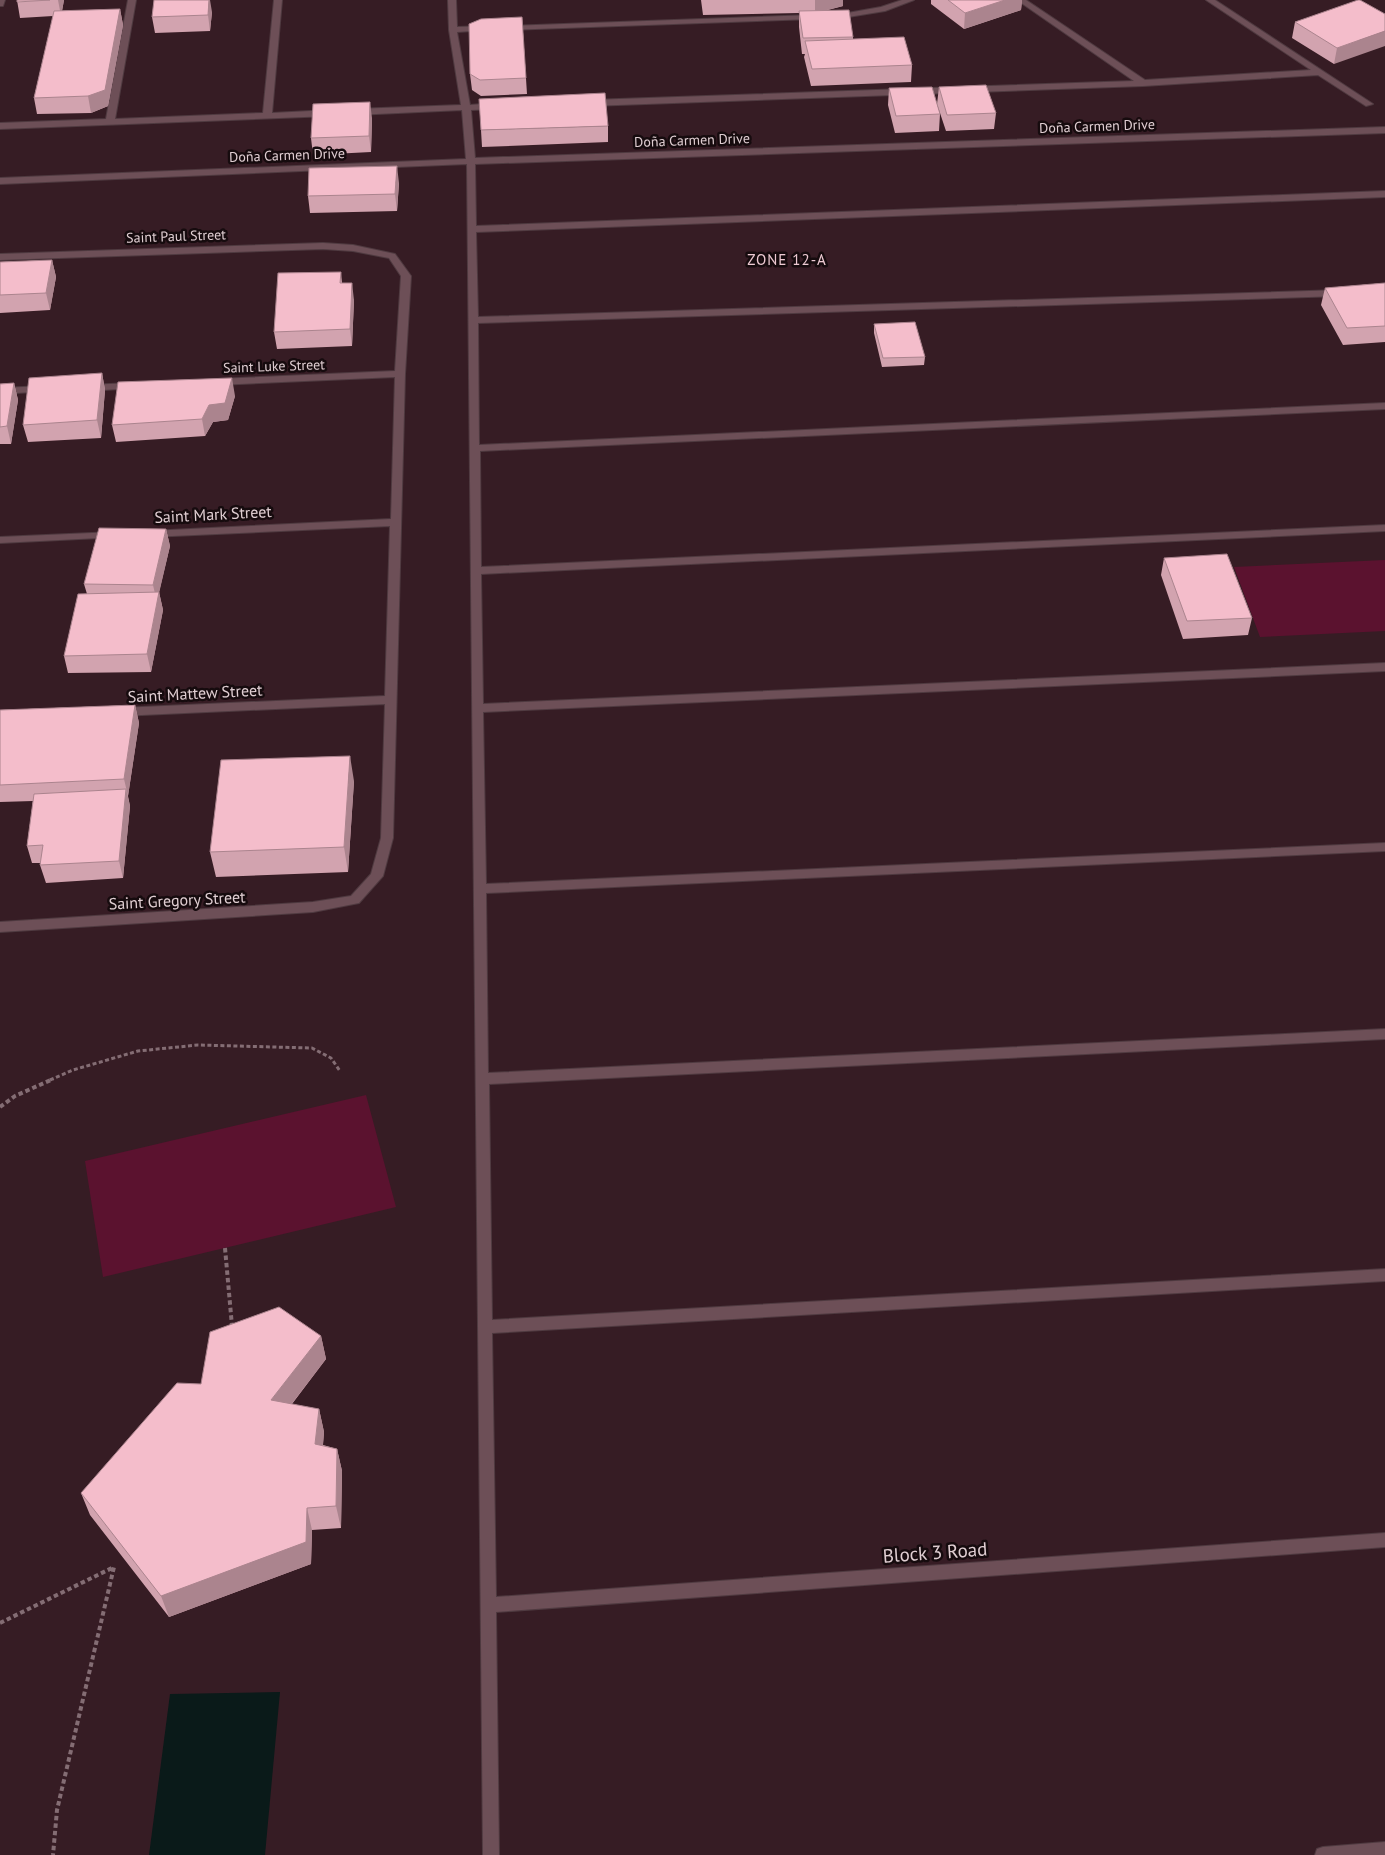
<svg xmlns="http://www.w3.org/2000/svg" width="1385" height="1855" font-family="'PT Sans',sans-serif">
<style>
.green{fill:#5b122f}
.water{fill:#0a1a19}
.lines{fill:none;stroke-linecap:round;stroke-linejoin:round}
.minor-casing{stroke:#4f3a40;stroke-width:2}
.path-far1{stroke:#846d74;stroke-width:3;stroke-dasharray:4 2.5;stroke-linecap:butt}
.path{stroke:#846d74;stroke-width:4;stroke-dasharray:4.5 3;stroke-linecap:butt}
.minor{fill:#6d4f57;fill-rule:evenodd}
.wall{fill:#d2a3af}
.shaded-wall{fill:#ab848e}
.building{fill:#f4bdcb;stroke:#ab848e}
.labels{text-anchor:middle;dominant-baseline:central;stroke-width:5;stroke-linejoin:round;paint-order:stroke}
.far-street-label{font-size:14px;fill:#e0ced2;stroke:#160b0e}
.far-neighbourhood-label{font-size:15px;letter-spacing:1px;fill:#eecad3;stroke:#160b0e}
.street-label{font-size:16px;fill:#e0ced2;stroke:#160b0e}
.near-street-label{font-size:19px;fill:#e0ced2;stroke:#160b0e}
</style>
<rect width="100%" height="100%" fill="#361c24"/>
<path class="green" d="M1385,560V631L1260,637L1234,567Z
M366,1095L396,1207L103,1277L85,1161Z"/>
<path class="water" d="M280,1692L265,1855H149L170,1694Z"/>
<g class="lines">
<g class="minor-casing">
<path id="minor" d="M0,0H5L3,6H0Z
M128,0H136L115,119L263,113L274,0H282L272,113L330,110L334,113L330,116L0,129V123L106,119Z
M448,0H456L457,27L486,26L490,28L486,30L457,32L470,105L495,103L499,106L495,109L471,110L475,158L1385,127V133L475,164L476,226L1385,191V197L476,232L478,317L1340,290L1345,293L1340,296L478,323L479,445L1385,403V409L480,451L481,567L1385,525V531L481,574L483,704L1385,663V671L483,712L486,884L1385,843V851L486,893L488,1073L1385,1029V1039L489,1084L492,1320L1385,1269V1281L492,1333L496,1597L1385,1533V1547L496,1612L499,1855H483L467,164L0,184V178L466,159L462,110L355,115L351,112L355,109L461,105L449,30Z
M902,0H914L885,11L842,18L506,30L502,28L506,26L842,14L881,7Z
M1017,0H1026L1145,80L1311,70L1206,0H1215L1373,104L1366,106L1318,75L1143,86L590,106L586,103L590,100L1134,81Z
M323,243L353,245L395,254L411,276L405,374L393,838L383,876L359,903L313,912L0,932V922L313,902L351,896L371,874L381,838L385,704L120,716L114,712L120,708L385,696L390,526L150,537L145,534L150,531L391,519L395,377L217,385L212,382L217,379L395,371L401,276L389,258L353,251L323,249L0,260V254Z
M132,383L136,384V388L87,391L82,388L87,385Z
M45,386L49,387V391L0,394V388Z
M115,532L120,535L119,537L0,543V537Z
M1385,1842V1855H1315L1317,1849L1323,1847Z"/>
</g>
<path class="path-far1" d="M50,1080L73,1070L138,1051L198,1045L312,1048L331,1058L340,1071"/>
<path class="path" d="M0,1107L15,1096L53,1079
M225,1248L232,1326
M0,1623L114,1567L57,1810L53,1855"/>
<use href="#minor" class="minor"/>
</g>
<path class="wall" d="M17,0H64L62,11L120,9L123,25L108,106L91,113L37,114L34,98L53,16L20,18Z
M701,0H843V6L824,11L853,37V39L912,65L911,82L811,86L804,57L805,54H802L799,27V13L703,15Z
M931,0H1022L1021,10L964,29L931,4Z
M212,12L210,31L155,33L152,17Z
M1385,14L1334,64L1292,38L1295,22Z
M522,17L527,94L481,96L472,90L470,74Z
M939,87L996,113L994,129L946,131L937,104Z
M889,88L940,114L939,131L895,133L888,105Z
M372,118L371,152L313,155L311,138Z
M608,126V142L482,147L481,130Z
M399,183L397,211L310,213L308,196Z
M52,260L56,277L50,310L0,313V262Z
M341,272L342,283L354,300L352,346L277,349L274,332Z
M1385,283V342L1343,345L1321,305L1325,288Z
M874,324L925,357L924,365L882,367L874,333Z
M102,373L105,390L101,438L28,442L23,425Z
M14,383L18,400L11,444H0V384Z
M235,396L228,420L213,422L205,436L116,442L112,425Z
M166,529L170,546L159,592L163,610L151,672L68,673L64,656L87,594L84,584Z
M1164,558L1252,618L1248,635L1183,639L1161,575Z
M135,705L139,723L128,796L130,806L123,878L46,883L40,865L41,863H32L27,846L33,801L0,802V710Z
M354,781L348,872L216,877L210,852Z
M321,1336L326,1359L292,1404L319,1409L324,1432L323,1445L337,1449L342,1471L341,1528L312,1530L311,1564L169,1617L90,1515L81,1493L201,1384Z"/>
<path class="shaded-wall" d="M58,0H64L61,16Z
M209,0H210L212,12L210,31L208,15Z
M815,0H843V6L815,13Z
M1005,0H1022L1021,10L964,29L965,13Z
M120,9L123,25L108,106L91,113L88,96Z
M1385,31V46L1334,64L1337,48Z
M370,102L372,118L371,152L369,136Z
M397,166L399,183L397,211L395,194Z
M52,260L56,277L50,310L46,293Z
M352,283L354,300L352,346L350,329Z
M102,373L105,390L101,438L97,420Z
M232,378L235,396L228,420L213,422L205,436L202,419L209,405Z
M14,383L18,400L11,444L7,426Z
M166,529L170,546L157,602L153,585Z
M159,592L163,610L151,672L147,654Z
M135,705L139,723L128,796L124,779Z
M350,756L354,781L348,872L344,847Z
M126,789L130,806L123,878L119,861Z
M321,1336L326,1359L277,1423L271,1400Z
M319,1409L324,1432L321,1466L315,1444Z
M337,1449L342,1471L341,1528L336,1506Z
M307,1508L312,1530L311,1564L169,1617L161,1596Z"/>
<path class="building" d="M17,0H50L17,2Z
M154,0H209L208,15L152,17Z
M948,0H1005L965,13Z
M1358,0H1360L1385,14V31L1337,48L1295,22Z
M120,9L105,90L88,96L34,98L54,11Z
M849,10L853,37L803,38L799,11Z
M522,17L526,78L480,80L470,74L469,24L481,19Z
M904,37L912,65L812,69L805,41Z
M986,85L996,113L947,115L939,87Z
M932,87L940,114L896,116L889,88Z
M605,93L608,126L481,130L479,99Z
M370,102L369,136L311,138L313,104Z
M397,166L395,194L308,196L309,168Z
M52,260L46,293L0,295V262Z
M341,272L340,283H352L350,329L274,332L278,273Z
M1385,283V326L1347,328L1325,288Z
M915,322L925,357L883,358L874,324Z
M102,373L97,420L23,425L29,378Z
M232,378L225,403L209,405L202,419L112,425L118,382Z
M14,383L7,426L0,427V384Z
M99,528L166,529L153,585L84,584Z
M1227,554L1252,618L1187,621L1164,558Z
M159,592L147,654L64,656L78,594Z
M135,705L124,779L0,785V710Z
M350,756L344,847L210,852L221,760Z
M126,789L119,861L40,865L43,845L27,846L34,794Z
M279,1307L321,1336L271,1400L319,1409L315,1444L337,1449L336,1506L307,1508L306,1542L161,1596L81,1493L177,1383L201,1384L210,1332Z"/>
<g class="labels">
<g class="far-street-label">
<text transform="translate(1097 126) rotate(-2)">Doña Carmen Drive</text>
<text transform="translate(692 140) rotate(-2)">Doña Carmen Drive</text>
<text transform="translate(287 155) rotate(-2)">Doña Carmen Drive</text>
<text transform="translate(176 236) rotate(-2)">Saint Paul Street</text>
<text transform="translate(274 366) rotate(-2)">Saint Luke Street</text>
</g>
<g class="far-neighbourhood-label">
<text x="787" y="259">ZONE 12-A</text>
</g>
<g class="street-label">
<text transform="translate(213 514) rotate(-3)">Saint Mark Street</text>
<text transform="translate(195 693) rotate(-3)">Saint Mattew Street</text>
<text transform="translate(177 900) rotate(-3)">Saint Gregory Street</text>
</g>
<g class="near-street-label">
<text transform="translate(935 1552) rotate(-4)">Block 3 Road</text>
</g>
</g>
</svg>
